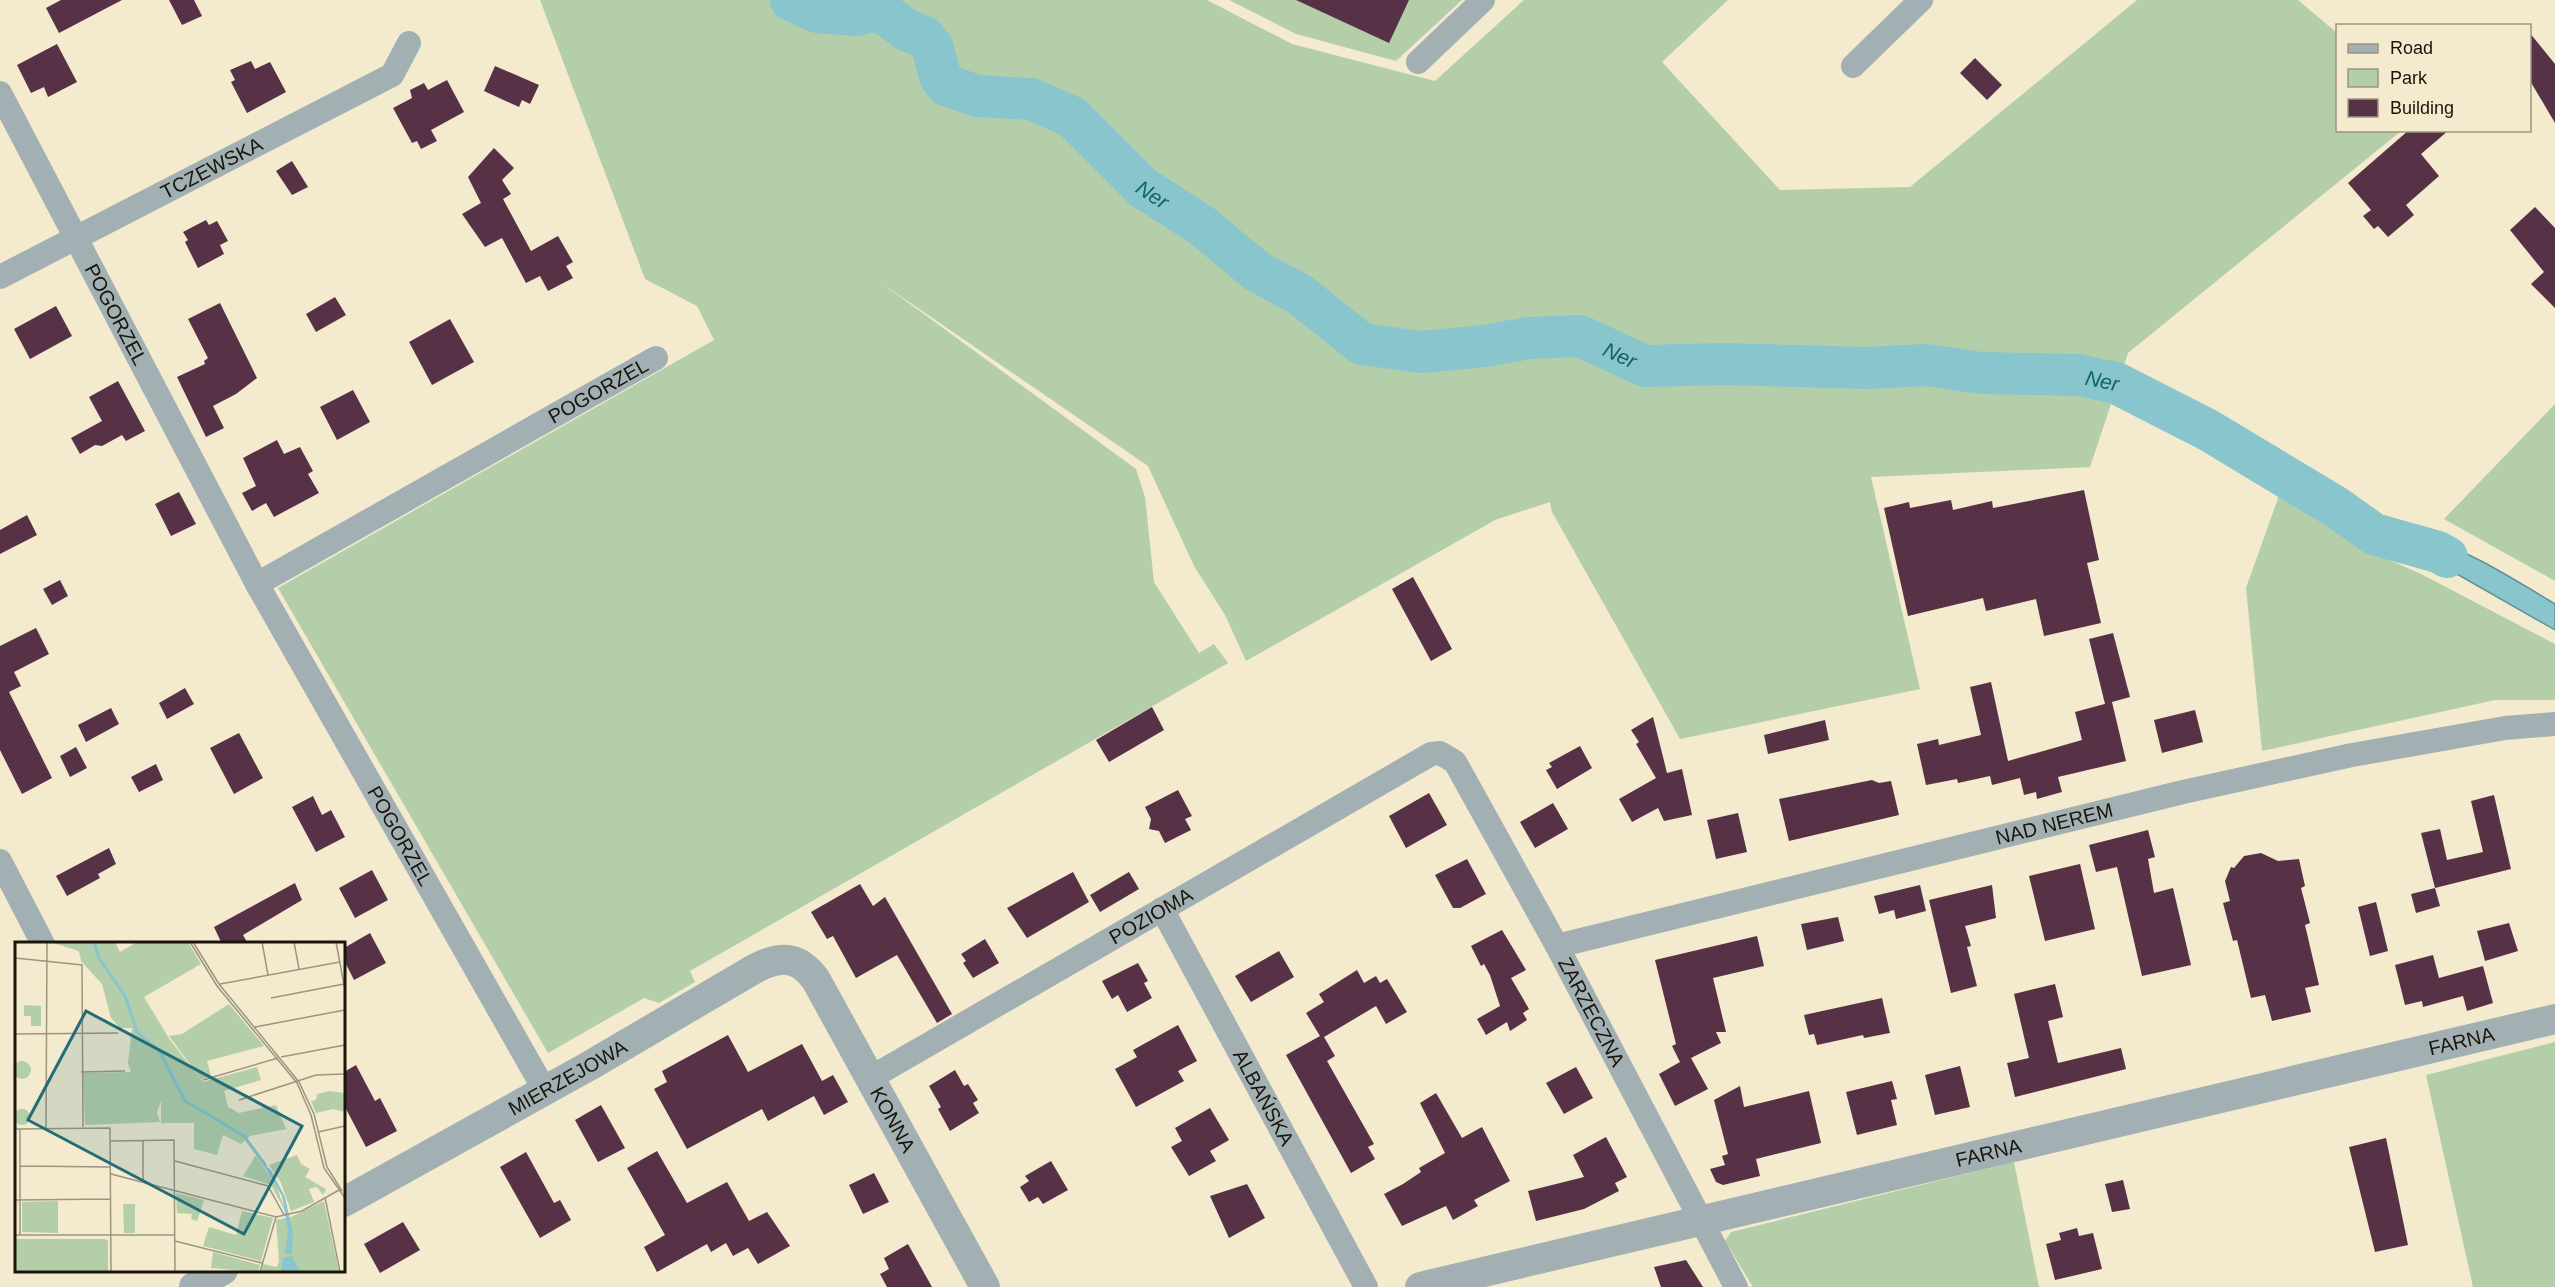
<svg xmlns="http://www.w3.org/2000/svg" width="2555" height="1287" font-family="Helvetica,sans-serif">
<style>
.green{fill:#b4ceaa}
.water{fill:#89c5cd;stroke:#679093;stroke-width:1.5}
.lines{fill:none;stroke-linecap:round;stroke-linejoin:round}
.river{stroke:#89c5cd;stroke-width:42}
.building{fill:#573247}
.minor{stroke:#a2b0b4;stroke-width:24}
.tertiary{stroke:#a2b0b4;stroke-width:30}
.labels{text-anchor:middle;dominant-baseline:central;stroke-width:6;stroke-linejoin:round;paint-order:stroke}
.street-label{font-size:20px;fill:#19150b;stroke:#f4eace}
.water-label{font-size:21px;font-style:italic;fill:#11636c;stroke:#f4eace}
.inset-river{fill:none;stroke:#89c5cd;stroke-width:3}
.inset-road{fill:none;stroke:#9c9580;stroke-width:1.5}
.view{fill:#246d78;fill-opacity:0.15;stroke:#246d78;stroke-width:3}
.inset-edge{fill:none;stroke:#19150b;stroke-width:3}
</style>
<rect width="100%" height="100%" fill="#f4eace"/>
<path class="green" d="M540,0H1207L1292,44L1435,81L1524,0H1728L1662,62L1780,190L1910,187L2137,0H2298L2337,33L2338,130L2401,131L2128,353L2090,467L1871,477L1920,689L1680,739L1552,512L1550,502L1495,520L1246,661L1225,615L1194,566L1148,466L880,282L1136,469L1145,497L1154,582L1199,653L1214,644L1228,663L690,971L695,982L659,1003L644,998L548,1053L278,588L714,340L697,306L645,279Z
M1229,0H1462L1396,61L1296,34Z
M2555,404V581L2444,519Z
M2281,490L2368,550L2423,575L2555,644V700H2495L2262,751L2246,588Z
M2555,1042V1287H2473L2426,1075Z
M2014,1162L2039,1287H1753L1725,1241L1731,1232Z"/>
<path class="water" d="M2401,528C2457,544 2506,574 2555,604V630L2429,558L2391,541Z"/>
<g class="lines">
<path class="river" id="s1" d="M791,0L817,12L856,15L874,11L885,14L908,31L923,36L932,46L940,76L946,85L977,96L1031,99L1072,117L1142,187L1201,225L1258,272L1299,294L1362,344L1421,352L1485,346L1529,338L1580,336L1645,366L1723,364L1865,368L1926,365L1981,373L2078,375L2116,383L2208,430L2336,507L2374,534L2438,552L2447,557"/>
</g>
<path class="building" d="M61,0H122L59,33L46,8Z
M169,0H194L202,16L182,25Z
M1296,0H1409L1389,43Z
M2529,32L2555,64V123L2529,79Z
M57,44L77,82L48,97L44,87L31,93L17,65Z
M1975,58L2002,85L1987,100L1960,73Z
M251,61L255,69L270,62L286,92L247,113L231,82L235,80L230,70Z
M495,66L539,85L530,104L522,100L519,107L484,91Z
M447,80L464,112L431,130L437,141L421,149L417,141L412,143L393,108L412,98L410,90L424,83L428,90Z
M2409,130H2449L2421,154L2439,176L2406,205L2414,215L2388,237L2378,226L2374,229L2363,216L2371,210L2348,183Z
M494,148L514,168L502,180L511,194L503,199L531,251L558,236L573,262L566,266L573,278L548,291L540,276L526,283L502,238L485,247L462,214L481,203L468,177Z
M292,161L308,187L292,195L276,171Z
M2535,207L2555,228V308L2531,284L2544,272L2510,230Z
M206,220L209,225L217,221L228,241L220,245L224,254L198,268L185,242L188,240L183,232Z
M335,297L346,315L316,332L306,314Z
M220,303L257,378L236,394L213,406L224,428L206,437L177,377L205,364L204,361L208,358L188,319Z
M56,306L72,336L30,359L14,329Z
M450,319L474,362L432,385L409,342Z
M118,381L145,431L126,441L122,435L102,446L95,445L80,454L71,438L102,421L89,397Z
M353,390L370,422L337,440L320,407Z
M277,440L284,454L300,447L313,471L308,474L319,493L274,517L266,503L252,511L242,493L256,486L243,458Z
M2084,490L2099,560L2087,563L2101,623L2044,636L2036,599L1986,611L1983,598L1908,616L1884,508L1909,502L1910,508L1951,500L1953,510L1992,501L1993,508Z
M179,492L196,524L171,536L155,504Z
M27,515L37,535L0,554V530Z
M1413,577L1452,649L1431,661L1392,589Z
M60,580L68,596L52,605L43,589Z
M36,628L49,654L14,672L21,686L9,692L52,778L22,794L0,750V646Z
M2113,633L2130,697L2105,704L2089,639Z
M1991,682L2008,761L2082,740L2075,712L2112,702L2126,761L2058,777L2062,792L2037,799L2036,792L2024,795L2020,778L1992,785L1990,776L1958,783L1957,779L1926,785L1917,744L1938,739L1939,745L1981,735L1970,687Z
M185,688L194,704L167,719L159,703Z
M1152,707L1164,730L1109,762L1096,740Z
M111,708L119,724L86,742L78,725Z
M2195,710L2203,742L2162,753L2154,720Z
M1653,717L1667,773L1682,769L1692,815L1664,821L1658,808L1632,822L1619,799L1656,778L1636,744L1639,742L1631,730Z
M1825,720L1829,740L1768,754L1764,735Z
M239,733L263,778L234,794L210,748Z
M1580,746L1592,768L1557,789L1546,770L1552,767L1549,763Z
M76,747L87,768L70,777L60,756Z
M156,764L163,780L139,792L131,777Z
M1872,780L1879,783L1891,781L1899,815L1789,841L1779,799Z
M1178,790L1192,816L1185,819L1191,830L1165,843L1159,831L1149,829L1151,819L1145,807Z
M1429,793L1447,825L1406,848L1389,816Z
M2494,795L2511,869L2435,888L2421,833L2440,829L2447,860L2483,852L2471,801Z
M313,796L322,815L331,810L345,837L316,852L292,807Z
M1553,803L1568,829L1535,848L1520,822Z
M1738,813L1747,852L1716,859L1707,820Z
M2148,830L2155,857L2148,859L2154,893L2173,888L2191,965L2142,976L2117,867L2096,872L2089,845Z
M109,848L116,864L98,874L100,878L67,896L56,876Z
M2261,853L2278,861L2299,859L2305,886L2301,888L2310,923L2305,925L2319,985L2305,988L2311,1012L2272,1021L2265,995L2251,998L2237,940L2233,941L2223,903L2230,901L2225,881L2231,867L2234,868L2244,856Z
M1467,859L1486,894L1460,908H1453L1435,875Z
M2080,864L2095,929L2045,941L2029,876Z
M372,870L388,900L355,918L339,888Z
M1073,872L1089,902L1027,938L1007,908Z
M1129,872L1139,889L1100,912L1090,895Z
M295,883L302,900L243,935L248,944H222L214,927Z
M860,884L873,906L885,897L952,1014L937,1023L897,955L856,978L833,936L827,939L811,912Z
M1920,885L1926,911L1896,919L1894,910L1879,914L1874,896Z
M1992,885L1996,918L1965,926L1971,946L1967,947L1977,986L1951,993L1929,900Z
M2435,888L2440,906L2416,913L2411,894Z
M2376,902L2388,951L2370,956L2358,907Z
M1838,917L1844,941L1807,950L1801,924Z
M2509,923L2518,951L2485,961L2477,931Z
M1502,930L1526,970L1511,978L1529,1009L1523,1013L1527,1020L1510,1031L1507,1022L1486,1035L1477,1019L1500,1006L1490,975L1484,964L1481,966L1471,946Z
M370,933L386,963L354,980L344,960V948Z
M1757,936L1764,966L1713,978L1726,1032H1716L1721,1043L1691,1058L1708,1089L1675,1106L1659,1074L1680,1062L1672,1046L1676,1044L1655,960Z
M985,939L999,963L973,978L963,963L966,961L961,954Z
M1279,951L1294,977L1251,1002L1235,976Z
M2433,955L2439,978L2483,966L2493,1003L2467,1011L2463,996L2423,1007L2422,1001L2405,1005L2395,965Z
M1138,963L1148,981L1144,983L1152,998L1127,1012L1118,995L1112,999L1102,981Z
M1357,970L1364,983L1376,976L1380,983L1387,979L1407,1012L1386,1024L1376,1006L1324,1037L1335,1056L1327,1061L1374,1144L1368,1147L1375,1159L1351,1173L1286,1055L1320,1036L1306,1013L1324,1002L1319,994Z
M2055,984L2063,1017L2048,1021L2058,1063L2121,1048L2126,1069L2015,1097L2007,1063L2029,1058L2014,994Z
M1882,998L1890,1033L1864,1038L1863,1035L1817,1045L1814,1034L1809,1035L1804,1015Z
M1178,1025L1197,1061L1178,1071L1184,1081L1136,1107L1115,1069L1137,1057L1133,1050Z
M728,1035L748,1072L802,1044L822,1081L833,1075L848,1102L824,1115L814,1096L768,1121L762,1109L687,1149L654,1089L667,1082L662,1071Z
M356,1065L375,1101L380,1098L397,1131L366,1147L344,1105V1072Z
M1960,1066L1970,1107L1935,1115L1925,1075Z
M1576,1067L1593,1098L1564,1114L1546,1083Z
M955,1070L964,1086L968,1084L978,1100L973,1103L979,1113L950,1131L938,1109L941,1107L929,1086Z
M1892,1081L1897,1099L1891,1100L1897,1125L1857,1135L1846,1092Z
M1740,1086L1744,1107L1809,1091L1821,1143L1756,1159L1760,1176L1723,1185L1716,1182L1710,1169L1725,1165L1722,1156L1728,1154L1714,1100Z
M1436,1093L1462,1138L1482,1127L1510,1181L1474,1200L1478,1206L1453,1220L1446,1206L1402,1226L1384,1194L1403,1184L1421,1172L1419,1168L1445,1153L1420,1103Z
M601,1105L625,1148L598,1162L575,1120Z
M1210,1108L1229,1140L1210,1151L1216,1161L1189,1176L1171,1147L1182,1141L1175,1128Z
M1606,1137L1627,1177L1615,1183L1619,1191L1584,1209L1536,1221L1528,1191L1584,1177L1573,1155Z
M2386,1138L2408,1245L2375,1252L2349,1147Z
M657,1151L687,1203L727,1182L749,1221L767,1212L790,1246L758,1264L748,1248L733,1256L726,1243L711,1252L707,1244L657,1272L644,1247L665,1235L627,1168Z
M526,1152L554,1203L560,1200L571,1220L540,1238L500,1167Z
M1051,1161L1068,1190L1043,1204L1038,1197L1029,1202L1020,1187L1029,1181L1025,1176Z
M874,1173L889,1202L863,1214L849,1185Z
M2123,1180L2130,1209L2112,1212L2105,1184Z
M1247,1184L1265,1218L1229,1238L1210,1196Z
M403,1222L420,1250L380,1273L364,1244Z
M2077,1228L2079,1236L2093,1233L2102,1269L2055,1280L2046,1244L2061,1240L2059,1233Z
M908,1244L932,1287H887L880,1274L889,1269L884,1258Z
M1686,1260L1703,1287H1661L1654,1267Z"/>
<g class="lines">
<g class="minor">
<path d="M1418,62L1483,0"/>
<path d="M1853,66L1921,0"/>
<path id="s2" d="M0,93L257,584L544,1089"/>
<path id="s3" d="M0,277L392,75L409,43"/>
<path id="s4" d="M257,584L656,358"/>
<path d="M0,861L43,944"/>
<path id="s5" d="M1162,909L1366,1287"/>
<path id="s6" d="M1557,946L2183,792L2352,755L2505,728L2555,724"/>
<path id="s7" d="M872,1077L1431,754L1440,753L1455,762L1557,946L1736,1287"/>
</g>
<g class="tertiary">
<path id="s8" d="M344,1202L589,1066L756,968C781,955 799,956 816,980L985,1287"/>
<path d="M194,1287L223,1270"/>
<path id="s9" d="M1420,1287L2555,1019"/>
</g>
</g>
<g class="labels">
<g class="street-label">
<text stroke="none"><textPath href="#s3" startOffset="238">TCZEWSKA</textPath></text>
<text stroke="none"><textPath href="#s2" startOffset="250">POGORZEL</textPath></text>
<text stroke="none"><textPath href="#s4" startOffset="392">POGORZEL</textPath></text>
<text stroke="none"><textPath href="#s6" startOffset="512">NAD NEREM</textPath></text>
<text stroke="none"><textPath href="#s2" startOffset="844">POGORZEL</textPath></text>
<text stroke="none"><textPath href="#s7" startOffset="322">POZIOMA</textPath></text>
<text stroke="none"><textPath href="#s7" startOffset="957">ZARZECZNA</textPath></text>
<text stroke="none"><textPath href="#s9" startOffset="1070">FARNA</textPath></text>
<text stroke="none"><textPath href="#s8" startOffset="256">MIERZEJOWA</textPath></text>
<text stroke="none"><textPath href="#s5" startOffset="214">ALBAŃSKA</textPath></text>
<text stroke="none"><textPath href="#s8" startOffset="702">KONNA</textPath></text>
<text stroke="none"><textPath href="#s9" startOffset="584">FARNA</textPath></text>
</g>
<g class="water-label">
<text stroke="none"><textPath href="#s1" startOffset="441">Ner</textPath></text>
<text stroke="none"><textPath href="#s1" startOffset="963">Ner</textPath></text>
<text stroke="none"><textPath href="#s1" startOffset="1449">Ner</textPath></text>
</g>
</g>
<g transform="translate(15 942)">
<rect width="330" height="330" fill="#f4eace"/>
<path d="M35,0H100L105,10L122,0H173L186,22L129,55L155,98L188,140L242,125L246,138L209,149L213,165L224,171L261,163L271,187L235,194L226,202L208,193L202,213L179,207V181H146V159L142,170L145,180L70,183L68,131L116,130L113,121L117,86H105L96,76L87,42L66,19L64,9ZM214,62L249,104L192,119L196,134L186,137L154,94L167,92ZM9,63L26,64V84H16V74H9ZM-2 128a9 9 0 1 1 18 0a9 9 0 1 1-18 0ZM315,149L330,151V170L318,167L301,171L296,159L301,158L302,152ZM-1 175a8 8 0 1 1 16 0a8 8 0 1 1-16 0ZM241,213L262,245L270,269L256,243L228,234ZM282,213L286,222L295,227L290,235L311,247L308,253L302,245L294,247L299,260L276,269L266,241L254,223ZM161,251L189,258L182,279L176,277L177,272L162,271ZM43,259V291L7,290V260ZM309,259L324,330H246L248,322L262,325L264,319L261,278L276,275ZM108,262H120V291H109ZM227,269L258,276L246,319L188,304L194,285L221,293ZM0,297H90L93,299V330H0ZM198,310L245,323L243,330L196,326Z" fill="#b4ceaa"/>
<path d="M248,222L256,228L270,255L278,292L277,312H270L273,289L267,254ZM277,314L285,330H266L268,316Z" fill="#89c5cd"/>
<path class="inset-river" d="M79,0L84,16L110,54L122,90L145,110L170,159L229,194L251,224"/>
<path class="inset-road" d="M175,0L202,44L282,141L296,173L309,226L330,256M178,0L204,42L284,140L299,172L312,225L327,249M247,0L253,33M279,0L284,27M321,0L330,48M0,16L67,23L68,185M205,42L325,20M256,56L329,42M240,85L330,68M0,92L103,91M266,115L330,103M66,130L110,129M188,138L263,116M224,158L301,133L330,132M31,186L32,0M0,187L95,186L96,330M5,187V293M303,190L330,184M128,198V240M96,199L159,198L160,330M160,219L253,244L269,273M5,224L96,225M96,232L261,275L287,269L324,248M310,255L325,330M0,258L96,257M0,293H160M160,299L247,321M245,330L261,275"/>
<path class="view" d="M71,69L287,184L229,292L13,178Z"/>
<rect width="330" height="330" class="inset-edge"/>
</g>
<rect x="2336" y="24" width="195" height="108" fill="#f4eace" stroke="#9c9580" stroke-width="1.5"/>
<rect x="2348" y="44" width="30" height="9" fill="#a2b0b4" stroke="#9c9580" stroke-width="1.5"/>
<text x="2390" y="54" font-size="18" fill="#19150b">Road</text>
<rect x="2348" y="69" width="30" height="18" fill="#b4ceaa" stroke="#9c9580" stroke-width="1.5"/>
<text x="2390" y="84" font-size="18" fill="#19150b">Park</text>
<rect x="2348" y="99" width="30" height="18" fill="#573247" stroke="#9c9580" stroke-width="1.5"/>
<text x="2390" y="114" font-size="18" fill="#19150b">Building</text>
</svg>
